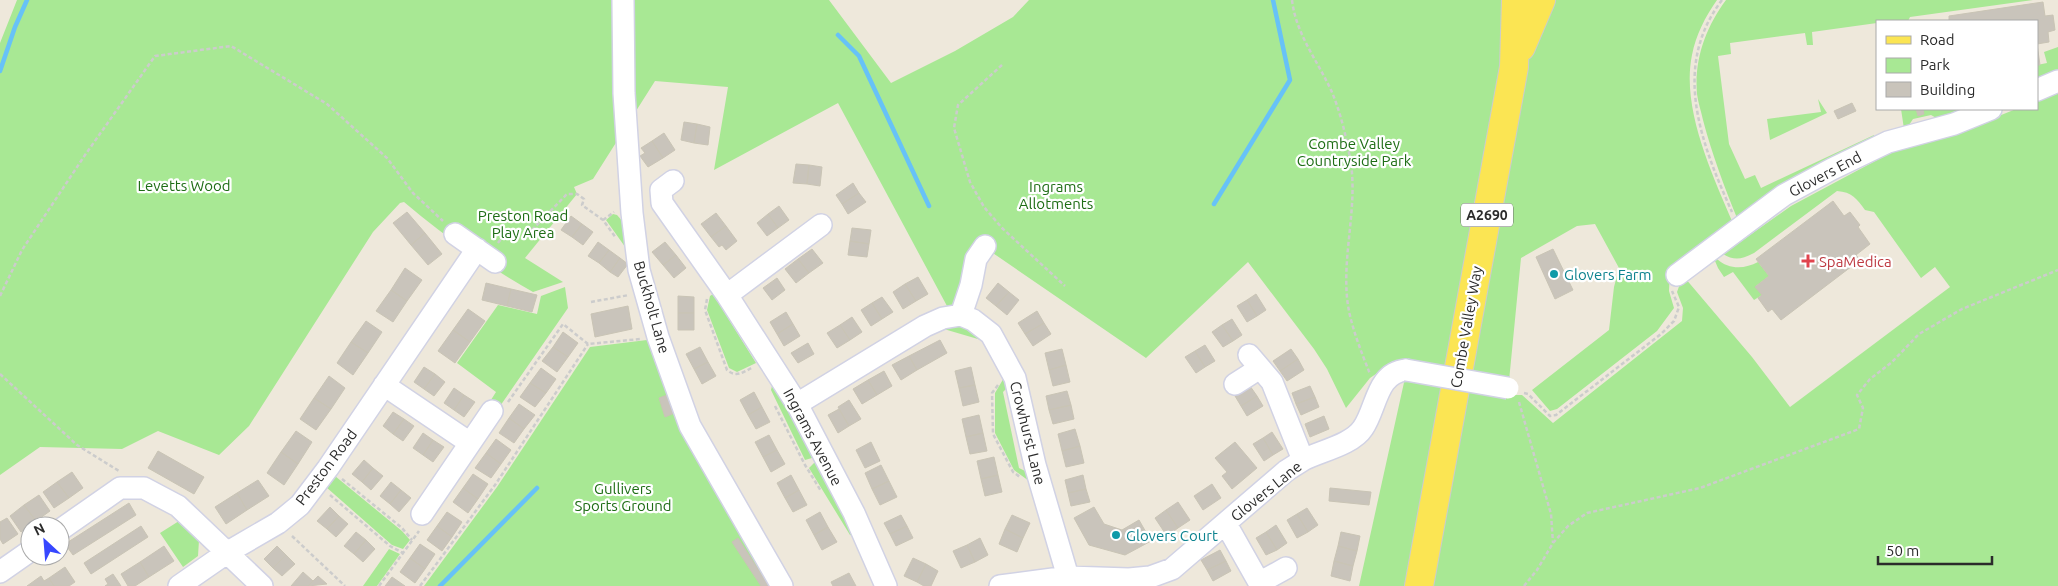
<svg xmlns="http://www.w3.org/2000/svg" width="2058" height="586" font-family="Ubuntu,sans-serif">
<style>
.green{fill:#a8e894}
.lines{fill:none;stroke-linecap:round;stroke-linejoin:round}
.stream{stroke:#67c2f7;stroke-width:4.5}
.building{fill:#c9c4bb;stroke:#c9c4b5}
.minor-casing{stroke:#d1d2e4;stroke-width:24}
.major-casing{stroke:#ccc;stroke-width:30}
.path{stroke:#ccc;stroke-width:2.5;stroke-dasharray:4 2.5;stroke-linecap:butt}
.minor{stroke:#fff;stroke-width:21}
.major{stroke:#fbe553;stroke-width:28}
.minor-bridge-casing{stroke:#d1d2e4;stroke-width:24;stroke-linecap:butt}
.minor-bridge{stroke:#fff;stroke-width:21}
.health-dot{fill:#e0444e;stroke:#fff;stroke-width:2}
.culture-dot{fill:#0f9aa8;stroke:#fff;stroke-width:2}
.labels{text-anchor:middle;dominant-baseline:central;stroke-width:4.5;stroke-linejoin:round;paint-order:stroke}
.shield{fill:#fff;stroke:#6b6b6b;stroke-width:1}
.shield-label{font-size:14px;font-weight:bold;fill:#2b2b2b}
.park-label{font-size:15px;fill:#1e6d15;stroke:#fff}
.street-label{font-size:15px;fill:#2b2b2b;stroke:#fff}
.health-label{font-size:15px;fill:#be3a42;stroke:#fff;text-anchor:start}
.culture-label{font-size:15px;fill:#0d838f;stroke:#fff;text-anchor:start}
</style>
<rect width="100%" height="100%" fill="#eee8db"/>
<path class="green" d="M17,0H829L891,83L955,51L1013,17L1029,0H1717C1705,17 1696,35 1692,55C1681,108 1712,174 1732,221L1670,269L1669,291L1674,308L1657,331L1557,409L1550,411L1532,390L1609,330L1614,287L1619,268L1595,224L1577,226L1521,258L1509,381L1386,367L1370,378L1346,408L1327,369L1314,349L1248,262L1146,358L987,249L961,303L947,306L838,103L714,170L728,87L655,81L593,179L574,187L577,194L525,258L563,282L533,292C487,266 444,236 404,202L400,203L373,232L249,426L219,455L158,431L122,449L40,447L0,475V43Z
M1726,0H2033L1910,17L1908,21H1877V23L1812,32L1813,45H1807L1805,33L1730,43L1731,54L1718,56L1729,144L1745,179L1755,175L1761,188L1874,135L1873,140L1737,218C1724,186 1712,154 1703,120C1701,111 1698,102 1697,94C1694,59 1706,27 1726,0Z
M2058,47V71L2037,80V65L2047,63L2044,52Z
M2058,92V586H1430L1466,389L1507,395H1522L1553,423L1682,321L1683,308L1677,292L1681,281L1685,278L1752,357L1790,407L1950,287L1935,267L1921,278L1874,212L1865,210C1857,199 1852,192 1837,191L1754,253C1743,259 1734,261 1723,254L1791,206L1892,152L1957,133L2016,109H2037V100Z
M1818,99L1827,113L1770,140L1767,119L1821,112Z
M1901,109H1968L1940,120L1931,115L1913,119L1907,128L1904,129Z
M613,214L617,215L631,231L633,258L606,220Z
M1717,259C1729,270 1745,269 1758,262L1769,276L1756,286L1762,295L1754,300L1733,272L1724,277L1718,268L1715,261Z
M565,287L568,308L498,409L489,403L496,392L457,363L498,305L537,314L541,296Z
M713,294L756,363L737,372L729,368L707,310L710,296Z
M962,320L988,342L937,327Z
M655,339L776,586H424L497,487L590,347Z
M1005,376L1007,388L1003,392L1019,468L1027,472L1029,481L1014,470L995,433V393Z
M1405,378L1444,385L1406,586H1359Z
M772,386L776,387L817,454L812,458L805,460L771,390Z
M821,462L854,536L850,535L809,468L814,463Z
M335,476L402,531L410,540L403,549L392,545L326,487Z
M179,521L199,540L198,556L183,567L160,533Z
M389,549L400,554L377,586H363Z"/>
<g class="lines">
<path class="stream" d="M838,35L859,56L929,206
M0,71L15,27L27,0
M1214,204L1290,80L1273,0
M440,586L537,488"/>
</g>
<path class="building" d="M2043,2L2045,16L2053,15L2055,30L2048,32L2049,42L2037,44L2040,65H2037V21H1949V16Z
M1852,103L1856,111L1838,119L1834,111Z
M1916,109H1923L1924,114L1918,116Z
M684,122L697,124L694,143L681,140Z
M697,124L710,127L708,145L694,143Z
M664,133L675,150L663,158L652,141Z
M652,141L663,158L648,167L640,156L645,153L641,148Z
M796,164L809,165L807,184L793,183Z
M809,165L822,167L820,186L807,184Z
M853,183L859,193L842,204L836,195Z
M859,193L866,202L848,214L842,204Z
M1833,201L1844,216L1850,212L1860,225L1858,227L1870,244L1856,255L1860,260L1781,320L1772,309L1768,312L1758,298L1762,295L1755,287L1769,276L1756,259Z
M779,206L789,220L778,228L768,214Z
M407,212L425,233L411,245L393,223Z
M716,213L726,226L711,237L701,224Z
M768,214L778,228L767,236L757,223Z
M571,216L582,224L572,237L561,230Z
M582,224L593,232L583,245L572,237Z
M726,226L737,241L726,250L722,245L719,247L711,237Z
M852,228L871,230L869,244L850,241Z
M425,233L442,254L428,265L411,245Z
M850,241L869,244L867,257L848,255Z
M598,242L609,250L599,263L588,256Z
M665,242L676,255L663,265L652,252Z
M812,249L823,263L809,273L798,259Z
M1553,249L1573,290L1555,299L1536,257Z
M609,250L620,258L610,272L599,263Z
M676,255L686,268L674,278L663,265Z
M620,258L628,264L618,277L610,272Z
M798,259L809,273L796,283L785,269Z
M405,268L422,280L407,301L391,290Z
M918,277L928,294L916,301L905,284Z
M777,278L785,290L772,300L763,288Z
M486,283L511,289L507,306L482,300Z
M998,283L1009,292L996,306L986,298Z
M905,284L916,301L903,309L893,292Z
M511,289L537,295L532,312L507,306Z
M391,290L407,301L393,322L376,311Z
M1009,292L1019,300L1007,315L996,306Z
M1256,294L1266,310L1257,316L1247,300Z
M678,296L694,297V313H678Z
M882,297L893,312L882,319L872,303Z
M1247,300L1257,316L1247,322L1237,306Z
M872,303L882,319L871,326L861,310Z
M628,306L632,329L595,337L591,314Z
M468,309L485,321L470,342L453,330Z
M1037,311L1044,323L1025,334L1018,323Z
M786,312L793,324L777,334L770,322Z
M678,313H694V330H678Z
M852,317L862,332L850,340L840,325Z
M1232,319L1242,335L1233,341L1222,325Z
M366,321L382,332L368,353L351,342Z
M1044,323L1051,334L1033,346L1025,334Z
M793,324L800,336L784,346L777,334Z
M840,325L850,340L837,348L827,333Z
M1222,325L1233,341L1223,347L1212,332Z
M453,330L470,342L455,363L438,351Z
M563,332L578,343L568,357L553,347Z
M940,340L947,353L917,370L909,356Z
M351,342L368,353L353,375L337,363Z
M808,343L814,354L798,363L791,353Z
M1205,345L1215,361L1205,367L1195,351Z
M553,347L568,357L557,372L542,361Z
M700,347L708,362L694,369L686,354Z
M1062,349L1066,365L1049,370L1045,353Z
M1291,349L1298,359L1280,371L1273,361Z
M1195,351L1205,367L1196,373L1185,357Z
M909,356L917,370L901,380L892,365Z
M1298,359L1304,370L1287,381L1280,371Z
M708,362L716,376L702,384L694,369Z
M1066,365L1070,382L1053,386L1049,370Z
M424,367L435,374L424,389L414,382Z
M971,367L975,385L959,388L955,371Z
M541,368L556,379L546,393L530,383Z
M884,371L892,386L877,395L868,380Z
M435,374L445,382L434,396L424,389Z
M329,376L345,388L331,409L314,398Z
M868,380L877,395L862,404L853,389Z
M530,383L546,393L535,407L520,397Z
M975,385L979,402L963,406L959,388Z
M1250,386L1257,396L1241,406L1235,396Z
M1310,386L1315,397L1296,404L1292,393Z
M454,388L464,395L454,410L444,403Z
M1067,391L1071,405L1049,410L1046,396Z
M754,392L762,407L748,415L740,400Z
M670,394L677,412L665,417L659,398Z
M464,395L475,402L464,417L454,410Z
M1257,396L1263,406L1247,416L1241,406Z
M1315,397L1319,407L1301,415L1296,404Z
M314,398L331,409L316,430L300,419Z
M849,400L861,419L849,426L838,407Z
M519,404L535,415L524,429L509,418Z
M1071,405L1074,419L1053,424L1049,410Z
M762,407L770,422L756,429L748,415Z
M839,409L849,426L838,433L828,415Z
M393,412L404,419L393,434L383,426Z
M979,415L983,433L966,437L962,419Z
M1324,416L1329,429L1310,437L1305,424Z
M509,418L524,429L514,443L499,433Z
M404,419L414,426L403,441L393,434Z
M1075,429L1080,446L1062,451L1058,434Z
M296,431L312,442L298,464L281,452Z
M1272,432L1283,449L1273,455L1263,438Z
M423,433L433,440L423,455L413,448Z
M983,433L987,451L970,454L966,437Z
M769,435L777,450L763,457L755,442Z
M1263,438L1273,455L1264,461L1253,444Z
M496,439L511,450L501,464L486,453Z
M433,440L444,447L433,462L423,455Z
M871,442L880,461L865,468L856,450Z
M1235,442L1257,468L1232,489L1222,476L1227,472L1215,458Z
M1080,446L1084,463L1066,467L1062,451Z
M777,450L785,464L771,472L763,457Z
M158,451L204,477L194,494L148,468Z
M281,452L298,464L284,485L267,473Z
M486,453L501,464L491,478L475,468Z
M994,457L998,475L981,479L977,461Z
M364,460L373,468L362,482L352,474Z
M881,465L889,481L872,489L865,473Z
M373,468L383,476L371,490L362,482Z
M72,472L83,488L69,498L57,482Z
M473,474L488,484L478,499L463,488Z
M791,475L799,490L785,498L777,483Z
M998,475L1002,492L985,496L981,479Z
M1083,475L1086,489L1068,493L1065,480Z
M258,480L269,496L247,510L237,493Z
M889,481L897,497L880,505L872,489Z
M57,482L69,498L54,508L43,492Z
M391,482L401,490L390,504L380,496Z
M1212,484L1221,498L1203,510L1194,496Z
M463,488L478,499L468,513L453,502Z
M1330,488L1371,492L1369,505L1329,501Z
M1086,489L1090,502L1071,506L1068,493Z
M401,490L411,498L399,512L390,504Z
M799,490L807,505L793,512L785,498Z
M237,493L247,510L226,524L215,507Z
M39,495L50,511L36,521L24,505Z
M1178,502L1190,520L1178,528L1166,510Z
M129,503L136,515L73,555L65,544Z
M24,505L36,521L21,532L10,516Z
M330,507L339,516L327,529L317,521Z
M1094,507L1104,524L1122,530L1139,520L1151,541L1125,555L1089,545L1074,518Z
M1307,508L1318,525L1308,532L1297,514Z
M1166,510L1178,528L1167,536L1155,518Z
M447,512L462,522L452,537L437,526Z
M820,512L828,527L814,535L806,520Z
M1297,514L1308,532L1297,538L1287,520Z
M901,515L907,526L890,534L884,523Z
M1012,515L1030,523L1023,538L1005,529Z
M339,516L348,524L336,537L327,529Z
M7,518L18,534L3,544L0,539V522Z
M1276,525L1287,543L1277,550L1266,532Z
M141,526L148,537L91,574L84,563Z
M437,526L452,537L442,551L427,540Z
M907,526L913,538L896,546L890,534Z
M828,527L837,542L822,550L814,535Z
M1005,529L1023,538L1017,552L999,544Z
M356,532L366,540L354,554L344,546Z
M1266,532L1277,550L1266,555L1256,538Z
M1341,532L1360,536L1357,551L1338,546Z
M738,538L769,586H761L732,542Z
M980,538L988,555L975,562L967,545Z
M366,540L375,549L363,562L354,554Z
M420,544L435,554L425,569L410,558Z
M967,545L975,562L961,568L953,551Z
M164,546L174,561L149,577L140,562Z
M277,546L286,555L273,568L264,559Z
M1338,546L1357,551L1353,566L1334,561Z
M1220,550L1226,561L1207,570L1201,560Z
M286,555L295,564L282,576L273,568Z
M410,558L425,569L415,583L400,572Z
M913,558L926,564L917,582L904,576Z
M1226,561L1231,571L1213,581L1207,570Z
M1334,561L1353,566L1350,581L1331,576Z
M140,562L149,577L135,586H128L121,574Z
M926,564L938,571L931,586H924L917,582Z
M65,567L75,582L69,586H54L49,578Z
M303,572L313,581L308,586H291Z
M849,573L856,586H833L831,582Z
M113,574L121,586H105L108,584L105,579Z
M41,576L44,581L49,578L54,586H27Z
M318,576L327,584L308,586Z
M392,577L405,586H385Z"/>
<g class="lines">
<g class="minor-casing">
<path id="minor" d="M623,0L624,93L632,213L639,270L658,337L690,426L782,586
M2037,90L2058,81
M673,181L661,190L662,203L727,295L797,404L854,513L886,586
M455,234L495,262
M1677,275L1784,195L1832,169L1888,142L1954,124L1991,109
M727,295L821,225
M961,315L971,285L976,259L985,246
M1249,355L1272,382L1303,460
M1235,384L1260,368
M384,385L470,443
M797,404L925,326L943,318L961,315L973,320L991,334L1015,378L1035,465L1068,577
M422,514L492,411
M1226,524L1261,586
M60,530L120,488H144L178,506L262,586
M0,572L30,551
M1259,583L1286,568
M179,586L228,552L278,523L300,505L328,468L477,249
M1000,586L1068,577L1129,579L1150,577L1172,569L1286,471C1292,467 1297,464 1303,460C1320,451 1352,445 1363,428C1377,408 1376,373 1406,370"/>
</g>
<g class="major-casing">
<path id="major" d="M1521,47L1541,0
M1419,586L1514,67L1516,0"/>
</g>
<path class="path" d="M1292,0C1296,34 1317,60 1331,90C1341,113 1347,140 1351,164C1357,208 1343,253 1347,297C1349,322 1361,351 1370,374
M1722,0C1671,67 1701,143 1732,212
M1002,65L958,105L954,128L970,182L984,207L1002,228L1065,286
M603,220L614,212
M498,243L501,239L525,237L567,194H577L584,199L582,205L603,220L616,238
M0,296L22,250L85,155L155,56L231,46L327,104L387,158L413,193L443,221
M707,299L705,310L727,370C736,378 744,372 753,367
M591,302L629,295
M0,374L77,445L119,471
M998,385L992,393L993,434L1013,472L1020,477
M1524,393L1528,394L1550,416L1556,415L1661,334L1674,321L1679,307L1672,291
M508,402L563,324L588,344L640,339
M1519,402L1551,514L1553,543
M775,406L805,465L821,491
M342,479L402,528L412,540
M330,495L390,546L403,553
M292,536L345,586
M379,586L419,531
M420,586L495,485L588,344
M1524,586L1537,570L1553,543L1568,526L1587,513L1700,488L1859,429L1863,408L1857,395L1870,379L1892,362L1919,334L1962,309L2058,270"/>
<use href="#minor" class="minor"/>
<use href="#major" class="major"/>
<g class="minor-bridge-casing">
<path id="minor-bridge" d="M1406,370L1508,388"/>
</g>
<use href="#minor-bridge" class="minor-bridge"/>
</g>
<path class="health-dot" d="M1805.5 253.5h5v5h5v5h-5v5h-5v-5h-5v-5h5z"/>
<g class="culture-dot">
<circle cx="1554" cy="274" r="5"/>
<circle cx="1116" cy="535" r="5"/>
</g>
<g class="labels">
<rect class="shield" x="1461" y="203.5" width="52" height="23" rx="4"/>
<g class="shield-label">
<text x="1487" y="215">A2690</text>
</g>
<g class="park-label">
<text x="1354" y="143">Combe Valley<tspan x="1354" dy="17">Countryside Park</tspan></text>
<text x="184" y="185">Levetts Wood</text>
<text x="1056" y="186">Ingrams<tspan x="1056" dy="17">Allotments</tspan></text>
<text x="523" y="215">Preston Road<tspan x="523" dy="17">Play Area</tspan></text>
<text x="623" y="488">Gullivers<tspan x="623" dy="17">Sports Ground</tspan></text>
</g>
<g class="street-label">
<text transform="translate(1825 174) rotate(-28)">Glovers End</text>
<text transform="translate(652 307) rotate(74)">Buckholt Lane</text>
<text transform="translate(1466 327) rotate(-80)">Combe Valley Way</text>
<text transform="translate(1028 433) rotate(76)">Crowhurst Lane</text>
<text transform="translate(813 437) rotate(62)">Ingrams Avenue</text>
<text transform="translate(326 467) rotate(-53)">Preston Road</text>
<text transform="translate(1266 491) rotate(-39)">Glovers Lane</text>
</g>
<g class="health-label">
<text x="1819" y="261">SpaMedica</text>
</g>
<g class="culture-label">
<text x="1564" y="274">Glovers Farm</text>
<text x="1126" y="535">Glovers Court</text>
</g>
</g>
<rect x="1876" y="20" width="162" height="90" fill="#ffffff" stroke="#aaaaaa"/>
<rect x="1886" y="36" width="25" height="8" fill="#fbe553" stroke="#aaaaaa"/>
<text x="1920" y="45" font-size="15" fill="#2b2b2b">Road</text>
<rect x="1886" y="58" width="25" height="15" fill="#a8e894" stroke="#aaaaaa"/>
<text x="1920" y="70" font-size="15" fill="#2b2b2b">Park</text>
<rect x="1886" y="82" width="25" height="15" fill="#c9c4bb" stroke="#aaaaaa"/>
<text x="1920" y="95" font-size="15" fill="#2b2b2b">Building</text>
<g transform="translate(45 541) rotate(334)"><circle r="24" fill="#ffffff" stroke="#aaaaaa"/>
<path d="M0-4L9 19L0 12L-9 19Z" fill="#3747ff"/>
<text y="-8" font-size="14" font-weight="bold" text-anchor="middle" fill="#2b2b2b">N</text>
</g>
<path d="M1878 556v8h114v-8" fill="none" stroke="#2b2b2b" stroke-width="2.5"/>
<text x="1886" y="556" font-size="15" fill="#2b2b2b" stroke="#ffffff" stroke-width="4" paint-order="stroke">50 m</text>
</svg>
